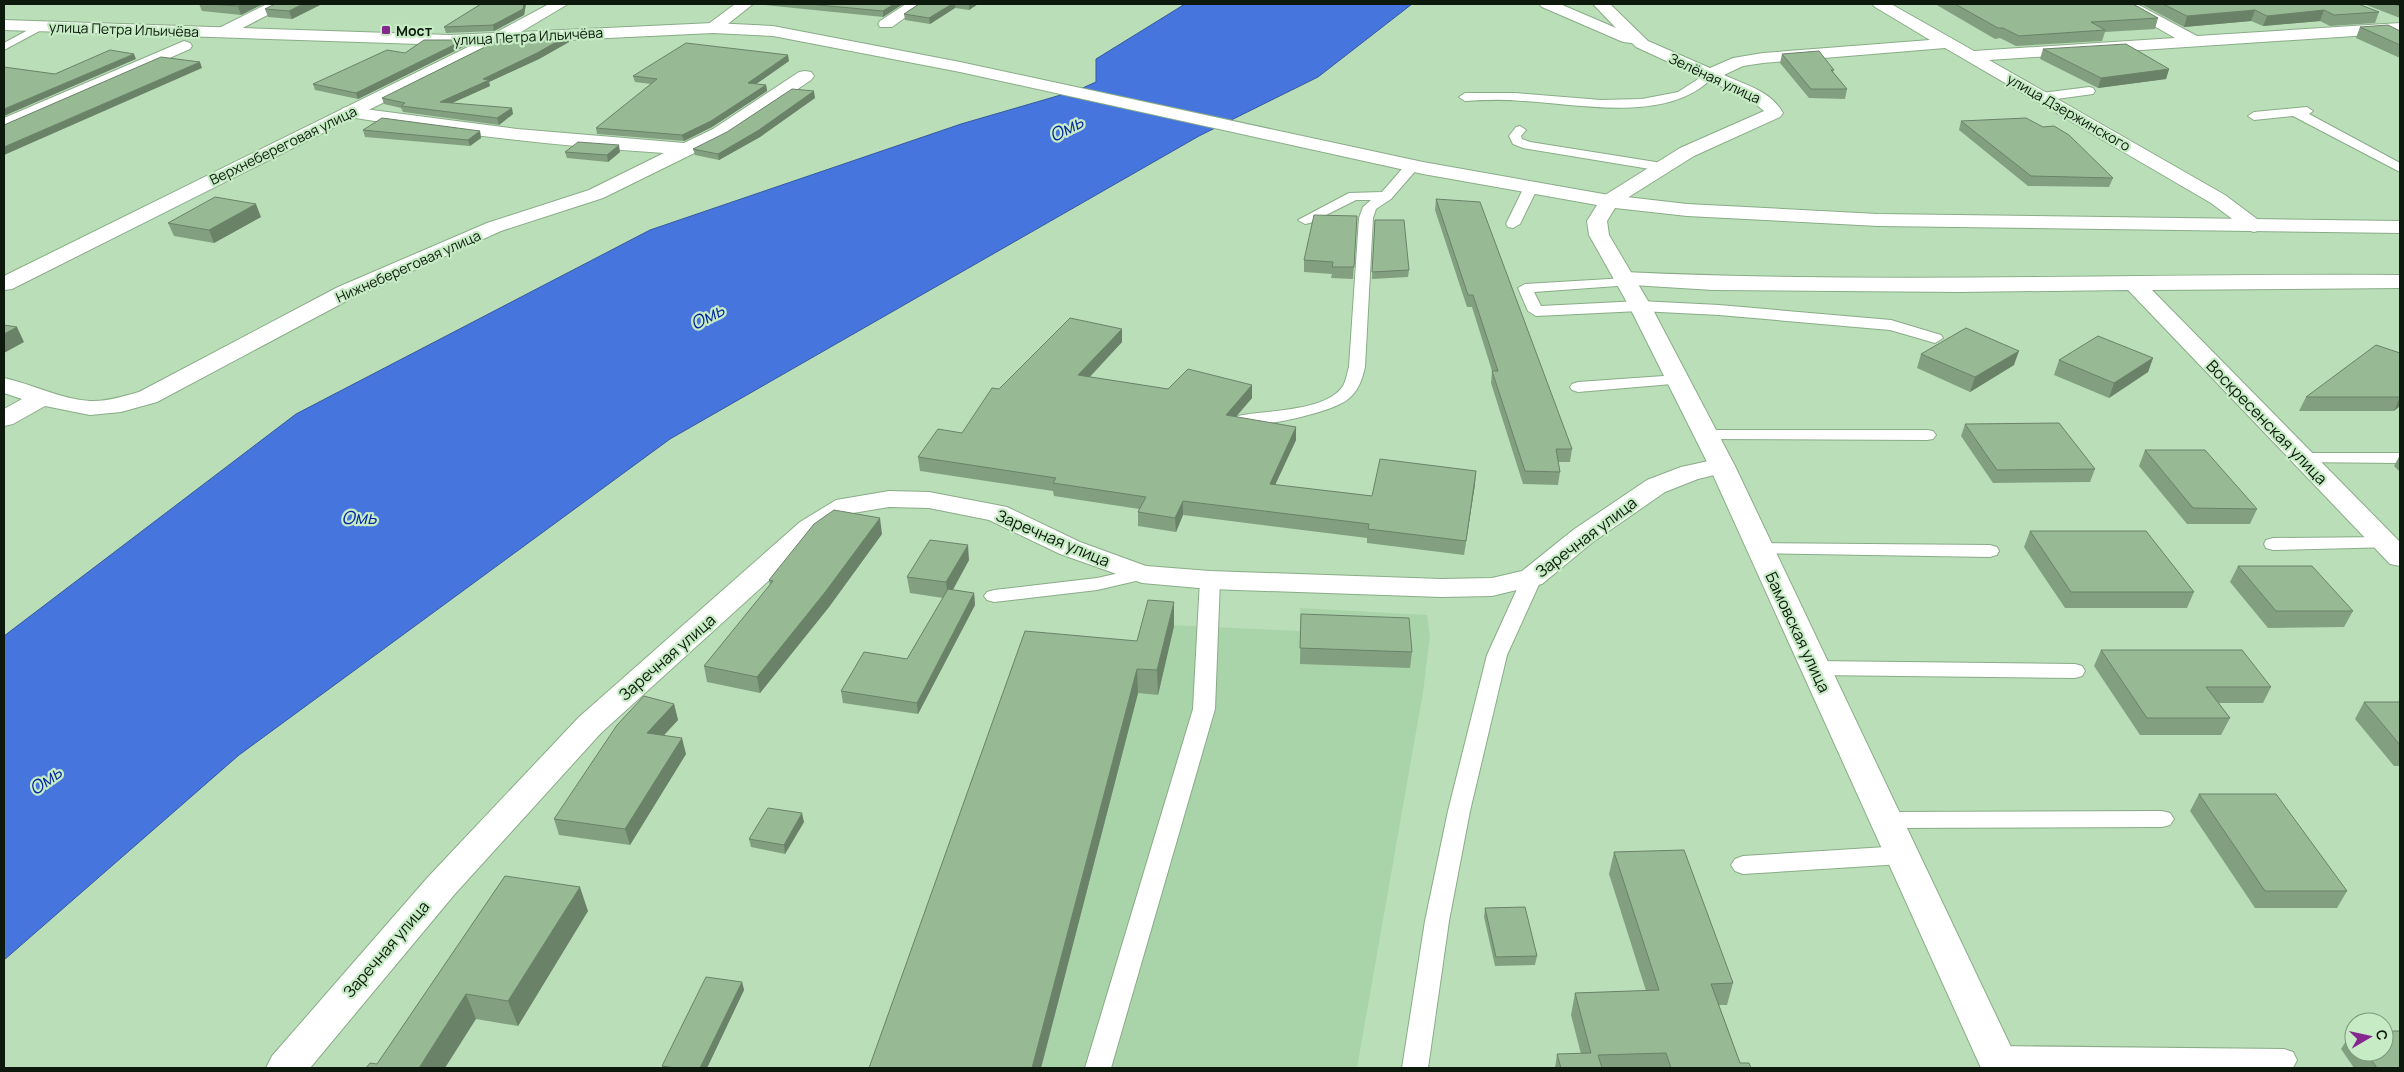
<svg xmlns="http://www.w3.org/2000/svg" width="2404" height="1072" font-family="Manrope,sans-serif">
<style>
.built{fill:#a9d3a8}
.water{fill:#4675de;stroke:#35599f}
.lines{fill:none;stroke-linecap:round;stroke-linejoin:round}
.lane-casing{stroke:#89ac87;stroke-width:2}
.street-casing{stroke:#89ac87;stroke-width:2}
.secondary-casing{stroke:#89ac87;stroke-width:2}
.lane{fill:#fff;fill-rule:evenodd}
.street{fill:#fff;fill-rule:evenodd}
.secondary{fill:#fff;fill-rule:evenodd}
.wall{fill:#82a080}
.shaded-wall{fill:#6a8268}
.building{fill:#97ba95;stroke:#6a8268}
.poi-dot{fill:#862690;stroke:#c7ecc5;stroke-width:2}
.labels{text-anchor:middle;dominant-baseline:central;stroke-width:4.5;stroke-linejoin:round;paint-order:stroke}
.far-street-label{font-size:14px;fill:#0c190c;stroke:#c7ecc5}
.far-poi-label{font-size:14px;font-weight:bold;fill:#0c190c;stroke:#c7ecc5;text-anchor:start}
.street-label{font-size:16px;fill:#0c190c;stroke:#c7ecc5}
.water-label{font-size:18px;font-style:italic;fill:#0227a3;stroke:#c7ecc5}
</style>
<rect width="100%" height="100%" fill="#badfb8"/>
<path class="built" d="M1300,608L1427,615L1430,637L1423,692L1357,1068H882L1137,665L1149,624L1300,631Z"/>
<path class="water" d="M1185,4H1412L1318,77L1199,136L670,439L239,755L4,960V636L296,414L650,230L961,124L1078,90L1096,82V59Z"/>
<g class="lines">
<g class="lane-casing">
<path id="lane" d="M41,23L45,24V28L4,50V43Z
M1709,72L1715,75L1713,77C1669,124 1579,104 1522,101C1503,99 1484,100 1465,101L1459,97L1465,93H1515L1601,100L1642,99L1678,92Z
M2089,87L2093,88L2095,91L2093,94L2042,101L2036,97L2042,93Z
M2307,107L2313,111L2309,114L2400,163V172L2293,116L2254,120L2248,116L2254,112Z
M1520,126L1526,130L1521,136L1522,139L1530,142L1662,163L1669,167L1662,171L1523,148L1513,144L1509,136L1516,127Z
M1413,161L1418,162L1420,165L1418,168L1391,199L1376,209L1373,218L1365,367C1362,380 1358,392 1347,400C1329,413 1258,429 1238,424L1236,420L1238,416C1265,410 1326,412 1343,386C1346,381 1347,373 1349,367L1359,218L1363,207L1371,200H1356L1310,223L1305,224L1298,220L1349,193L1382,192L1408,162Z
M1531,183L1538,187L1520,224L1513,228L1508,227L1506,224L1524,187Z
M1626,278L1633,282L1631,285L1534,292L1541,306L1640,301L1719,305L1891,320L1941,335L1943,338L1935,343L1890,330L1719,315L1640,311L1536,316L1528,311L1518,288L1525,284Z
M1678,375L1684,377L1686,380L1684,383L1578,392L1572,390L1570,387L1572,384L1578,382Z
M1706,430H1927L1933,431L1936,435L1933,439L1927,440L1700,439L1697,435L1700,431Z
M2302,453H2400V463L2296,462L2293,458L2296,454Z
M2386,537L2393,539L2395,543L2393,547L2273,550L2266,548L2264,544L2266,540L2273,538Z
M1760,543L1990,545L1997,547L1999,551L1997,555L1990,557L1753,553L1751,549L1753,545Z
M1142,568L1149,570L1152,574L1149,578L1097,590L994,602L987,600L984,596L987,592L994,590L1097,578Z
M1532,572L1539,574L1542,578L1507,655L1470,811L1449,921L1428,1068H1402L1425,921L1448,811L1487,655L1522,578L1525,574Z
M1210,574L1217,576L1220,580L1215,709L1111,1068H1085L1193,709L1200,580L1203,576Z
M1815,661L2075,664L2082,666L2085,671L2082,676L2075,678L1815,675L1808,673L1805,668L1808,663Z
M2162,811L2170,813L2174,819L2170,825L2162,827L1886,828L1878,826L1874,820L1878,814L1886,812Z
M1902,846L1910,849L1914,855L1910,861L1902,864L1743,874L1735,871L1731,865L1735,859L1743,856Z
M1996,1046L2284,1049L2293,1052L2297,1060L2293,1068H1996L1987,1065L1983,1057L1987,1049Z"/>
</g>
<g class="street-casing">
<path id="street" d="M267,4H286L283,7L229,35H217L215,32L217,29Z
M735,4H753L719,31H707L705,28L707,25Z
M906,4H924L892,27H880L878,24L880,21Z
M1539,4H1560L1616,28L1593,4H1610L1648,41L1710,68L1733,58L1763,53L1930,40L1875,7L1872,4H1891L1974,51L2175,38L2121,7L2118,4H2137L2197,36L2400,23V33L1989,60L2225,195L2261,222L2264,226L2261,230L2254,232L2247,230L2211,203L1945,48L1763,63L1743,66L1724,75C1746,85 1771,91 1783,113L1780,117L1694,156L1616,205L1609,207L1602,205L1599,201L1602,197L1680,148L1764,111L1751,100L1636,47L1632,43L1623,42L1542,7Z
M184,41L190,43L192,46L190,49L4,130V118Z
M805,71L811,72L814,76L811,80L727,137L603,198L501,231L354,297L157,402L121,412L90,415L45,406L13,424L4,426V409L22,399L4,393V378C32,384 60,399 90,401C106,402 124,396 139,392L338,287L487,223L589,190L664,153C558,146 453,134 349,117L343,116L340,112L343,108L349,107L517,129L684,143L713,129L799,72Z
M1624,272C1883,284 2141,273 2400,275V288L2152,290L2400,542V566L2390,564L2128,290L1959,292L1713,290L1616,284L1613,279L1616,274Z
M1722,458L1731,461L1735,466L1731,471L1698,479L1665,492L1593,542L1542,584L1492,596L1441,597L1210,589L1142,583L1060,554L989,520L929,508L889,507L853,513L820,534L601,733L454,895L310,1068H266L272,1056L428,877L579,717L800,522L836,500L889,491L929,492L997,505L1007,507L1080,542L1146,566L1210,571L1441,579L1492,578L1522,571L1573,530L1647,480L1681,467Z"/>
</g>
<g class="secondary-casing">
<path id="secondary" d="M549,4H568L521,32L713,23L773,26L960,62L1423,162L1609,195L1687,204L1878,214L2400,221V233L1878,226L1687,216L1615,208L1607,221L1609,235L1651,306L1735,466L2021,1068H1981L1709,466L1629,306L1589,235L1587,221L1597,205L1423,174L960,72L773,36L713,33L502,43L12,289L4,290V276L474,44L450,45L4,30V20L450,35L495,33Z"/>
</g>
<use href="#lane" class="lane"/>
<use href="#street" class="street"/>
<use href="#secondary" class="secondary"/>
</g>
<path class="wall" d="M199,4H263L241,15L202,11Z
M322,4L292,19L268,17L265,9Z
M481,4H526L524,15L494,31L446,33L444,27Z
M755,4H903L883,17Z
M919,4H978L969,10L955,8L930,24L905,20L904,14Z
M1935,4H2133L2158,18L2155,29L2105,32L2102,41L2016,46L2000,38L1995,39Z
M2141,4H2358L2379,12L2375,23L2330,26L2320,21L2263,26L2251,21L2184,27Z
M2364,4H2400V18Z
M2360,27L2400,31V58L2356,38Z
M569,42L539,59L489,82L490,86L452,103L513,114L499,125L403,112L401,108L384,104L382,98Z
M465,46L358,99L315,90L313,84L405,53Z
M2043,49L2169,69L2166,79L2098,88L2040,59Z
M1782,54L1834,70L1833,72L1847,89L1845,99L1809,98L1780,63Z
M789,61L756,84L766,85L767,91L712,127L684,141L597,134L596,128L651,84L635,82L633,76Z
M815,98L760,137L719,160L695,155L693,149Z
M1961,121L2113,178L2109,187L2028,186L1959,130Z
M363,130L480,131L481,138L470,146L365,137Z
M565,152H620L608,162L567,158Z
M1436,199L1572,449L1570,462H1558L1560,472L1558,485L1523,484L1491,383L1492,371L1472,307H1467L1435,210Z
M1357,216L1353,279L1331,278L1332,274L1304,272V260Z
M261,217L214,243L174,236L168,223Z
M1375,220L1409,270L1408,277L1372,279Z
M1122,329V342L1090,377L1168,389L1252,385V398L1236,417L1296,440L1275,485L1372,496L1475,484L1464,555L1367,543V538L1183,515L1176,532L1138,526V512L1139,509L1054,496L1053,491L920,471L918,457L962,433L999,389Z
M2400,353V406L2394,411H2299L2306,397Z
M1921,354L2014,365L1970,392L1917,368Z
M2153,358L2148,372L2109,398L2054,375L2059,360Z
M1965,424L2095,469L2090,482L1993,483L1961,436Z
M2145,450L2257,509L2250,524H2187L2139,466Z
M2400,455V472L2394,466Z
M2030,531L2194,592L2187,608H2065L2024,547Z
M882,534L829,607L760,693L707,682L704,666L770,586L769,580Z
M969,560L953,590L974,593L975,605L918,714L843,703L841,691L907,659L943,598L910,593L907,577Z
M2238,566L2353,611L2344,627L2268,628L2230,582Z
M1301,614L1412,652L1410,668L1300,664Z
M1174,626L1158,695L1138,693L1041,1068L1137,641Z
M2101,650L2271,687L2263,703H2219L2230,718L2221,735H2140L2094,666Z
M2364,702H2400V766H2394L2355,719Z
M674,704L678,720L664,735L686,754L630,845L559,835L554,819Z
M2199,794L2347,891L2337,908H2255L2190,811Z
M804,822L785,854L751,847L749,839Z
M1614,852L1733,983L1727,1005H1719L1740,1063L1751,1068H1555L1557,1054H1581L1571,1015L1575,993L1646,991L1609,874Z
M505,876L588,911L518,1026L476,1019L377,1064Z
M1485,908L1537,956L1535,965L1495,966L1484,917Z
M742,982L744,990L707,1068H662V1066Z
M2352,1031H2354V1052H2384L2400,1068H2354L2341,1049Z"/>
<path class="shaded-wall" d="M244,4H263L241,15L238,6Z
M303,4H322L292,19L289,11Z
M524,4H526L524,15L494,31L493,25Z
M894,4H903L883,17V11Z
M952,4H955V8L930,24L929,18Z
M969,4H978L969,10Z
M2255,10L2251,21L2184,27L2187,16Z
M2324,10L2320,21L2263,26L2267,16Z
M567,36L569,42L539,59L489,82L490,86L441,108L440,102L483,79Z
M464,40L465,46L358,99L356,93Z
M134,54L136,59L4,116V109Z
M788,55L789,61L749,89L748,83Z
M200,62L202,68L4,155V147Z
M2169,69L2166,79L2098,88L2101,78Z
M766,85L767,91L712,127L684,141L682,135Z
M814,91L815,98L760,137L719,160L718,154Z
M512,108L513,114L499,125L497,118Z
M480,131L481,138L470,146L468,140Z
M619,145L620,152L608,162L607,155Z
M256,204L261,217L214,243L209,230Z
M17,327L24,342L4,353V334Z
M1122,329V342L1079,388L1078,375Z
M2019,351L2014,365L1970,392L1975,377Z
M2153,358L2148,372L2109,398L2114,383Z
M1252,385V398L1225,429L1226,415Z
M2400,397V406L2394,411Z
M1296,427V440L1269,498L1270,484Z
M1476,471L1475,484L1464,555Z
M1183,501V515L1176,532L1175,518Z
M880,518L882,534L829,607L760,693L757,677Z
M968,545L969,560L948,598L946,582Z
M974,593L975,605L918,714L917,703Z
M1174,602V626L1158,695L1157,670Z
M1137,669L1138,693L1041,1068H1032Z
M674,704L678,720L651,749L647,733Z
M682,738L686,754L630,845L625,829Z
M802,813L804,822L785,854L784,845Z
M580,887L588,911L518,1026L508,1001Z
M742,982L744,990L707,1068H700Z
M466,994L476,1019L445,1068H419Z"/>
<path class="building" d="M206,4H244L238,6Z
M275,4H303L289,11L265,9Z
M481,4H524L523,9L493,25L444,27Z
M808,4H894L883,11Z
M919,4H952L929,18L904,14Z
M1955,4H2133L2158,18L2091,22L2105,30L2019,36L2003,28H1998Z
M2163,4H2358L2379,12L2334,15L2324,10L2267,16L2255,10L2187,16Z
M2394,4H2400V6Z
M2388,25L2400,31V45L2360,27Z
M567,36L537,53L483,79L489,80L440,102L512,108L497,118L401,106L405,103L382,98L501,39Z
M424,40H464L356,93L313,84L387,50L405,53Z
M686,43L788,55L748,83L766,85L711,121L682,135L596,128L657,79L633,76Z
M2126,44L2169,69L2101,78L2043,49Z
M110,50L134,54L4,109V67L55,74Z
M1819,51L1834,70H1831L1847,89H1811L1782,54Z
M161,57L200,62L4,147V125Z
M792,89L814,91L759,130L718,154L693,149L727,132Z
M382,118L480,131L468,140L363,130Z
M2026,118L2043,127L2054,126L2069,135L2113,178L2031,176L1961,121Z
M578,142L619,145L607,155L565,152Z
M215,197L256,204L209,230L168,223Z
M1436,199L1480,202L1572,449H1556L1560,472L1525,471L1492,371H1498L1473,295H1468Z
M1314,215L1357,216L1354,267H1332L1333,262L1304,260Z
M1375,220H1404L1409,270L1372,272Z
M1070,318L1122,329L1078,375L1168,389L1188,369L1252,385L1226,415L1296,427L1270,484L1372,496L1380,459L1476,471L1466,541L1368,529L1369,524L1183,501L1175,518L1138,512L1146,497L1053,483L1056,478L918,457L938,429L962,433L992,388L999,389Z
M4,325L17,327L4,334Z
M1966,328L2019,351L1975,377L1921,354Z
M2098,336L2153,358L2114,383L2059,360Z
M2376,345L2400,353V397H2306Z
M2059,423L2095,469L1997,470L1965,424Z
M2145,450H2205L2257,509L2193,508Z
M834,510L880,518L826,591L757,677L704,666L773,581L769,580L814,524Z
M2030,531H2146L2194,592H2071Z
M930,540L968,545L946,582L907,577Z
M2238,566H2312L2353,611H2276Z
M948,589L974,593L917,703L841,691L864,652L907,659Z
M1148,600L1174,602L1157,670L1137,669L1032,1068H869L1025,631L1137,641Z
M1301,614L1409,618L1412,652L1300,648Z
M2101,650H2242L2271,687H2206L2230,718H2147Z
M644,696L674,704L647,733L682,738L625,829L554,819L617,725Z
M2364,702H2400V745Z
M2199,794H2276L2347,891H2265Z
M768,808L802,813L784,845L749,839Z
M1684,850L1733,983L1711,984L1740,1063H1749L1751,1068H1671L1666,1053L1598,1055L1602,1068H1561L1557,1054L1591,1053L1575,993L1659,990L1614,852Z
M505,876L580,887L508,1001L466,994L419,1068H366L370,1063L377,1064Z
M1525,907L1537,956L1496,957L1485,908Z
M706,977L742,982L700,1068H675L662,1066Z
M2384,1031H2400V1068H2377L2366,1052H2384Z"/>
<rect class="poi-dot" x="381" y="25" width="10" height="10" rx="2.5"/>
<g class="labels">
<g class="far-street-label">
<text transform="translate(124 29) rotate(2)">улица Петра Ильичёва</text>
<text transform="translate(528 36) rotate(-3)">улица Петра Ильичёва</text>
<text transform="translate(1715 78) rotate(25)">Зелёная улица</text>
<text transform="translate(2069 112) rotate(30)">улица Дзержинского</text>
<text transform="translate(283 145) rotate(-26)">Верхнебереговая улица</text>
<text transform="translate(408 266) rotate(-24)">Нижнебереговая улица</text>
</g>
<g class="far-poi-label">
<text x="396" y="30">Мост</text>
</g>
<g class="street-label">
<text transform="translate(2267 422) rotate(46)">Воскресенская улица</text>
<text transform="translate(1586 537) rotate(-37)">Заречная улица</text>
<text transform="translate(1053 538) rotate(23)">Заречная улица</text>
<text transform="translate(1798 632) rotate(65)">Бамовская улица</text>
<text transform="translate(667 657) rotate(-41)">Заречная улица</text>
<text transform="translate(386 949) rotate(-49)">Заречная улица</text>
</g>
<g class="water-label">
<text transform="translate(1066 128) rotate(-28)">Омь</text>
<text transform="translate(707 316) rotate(-28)">Омь</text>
<text x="359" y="517">Омь</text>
<text transform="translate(45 780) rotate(-36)">Омь</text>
</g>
</g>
<rect width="2404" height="1072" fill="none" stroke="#0c190c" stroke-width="10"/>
<g transform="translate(2369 1037) rotate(81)"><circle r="24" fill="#c7ecc5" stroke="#7c987b"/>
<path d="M0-4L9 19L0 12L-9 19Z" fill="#862690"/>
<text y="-8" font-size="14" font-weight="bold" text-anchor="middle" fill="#0c190c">С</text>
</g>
</svg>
